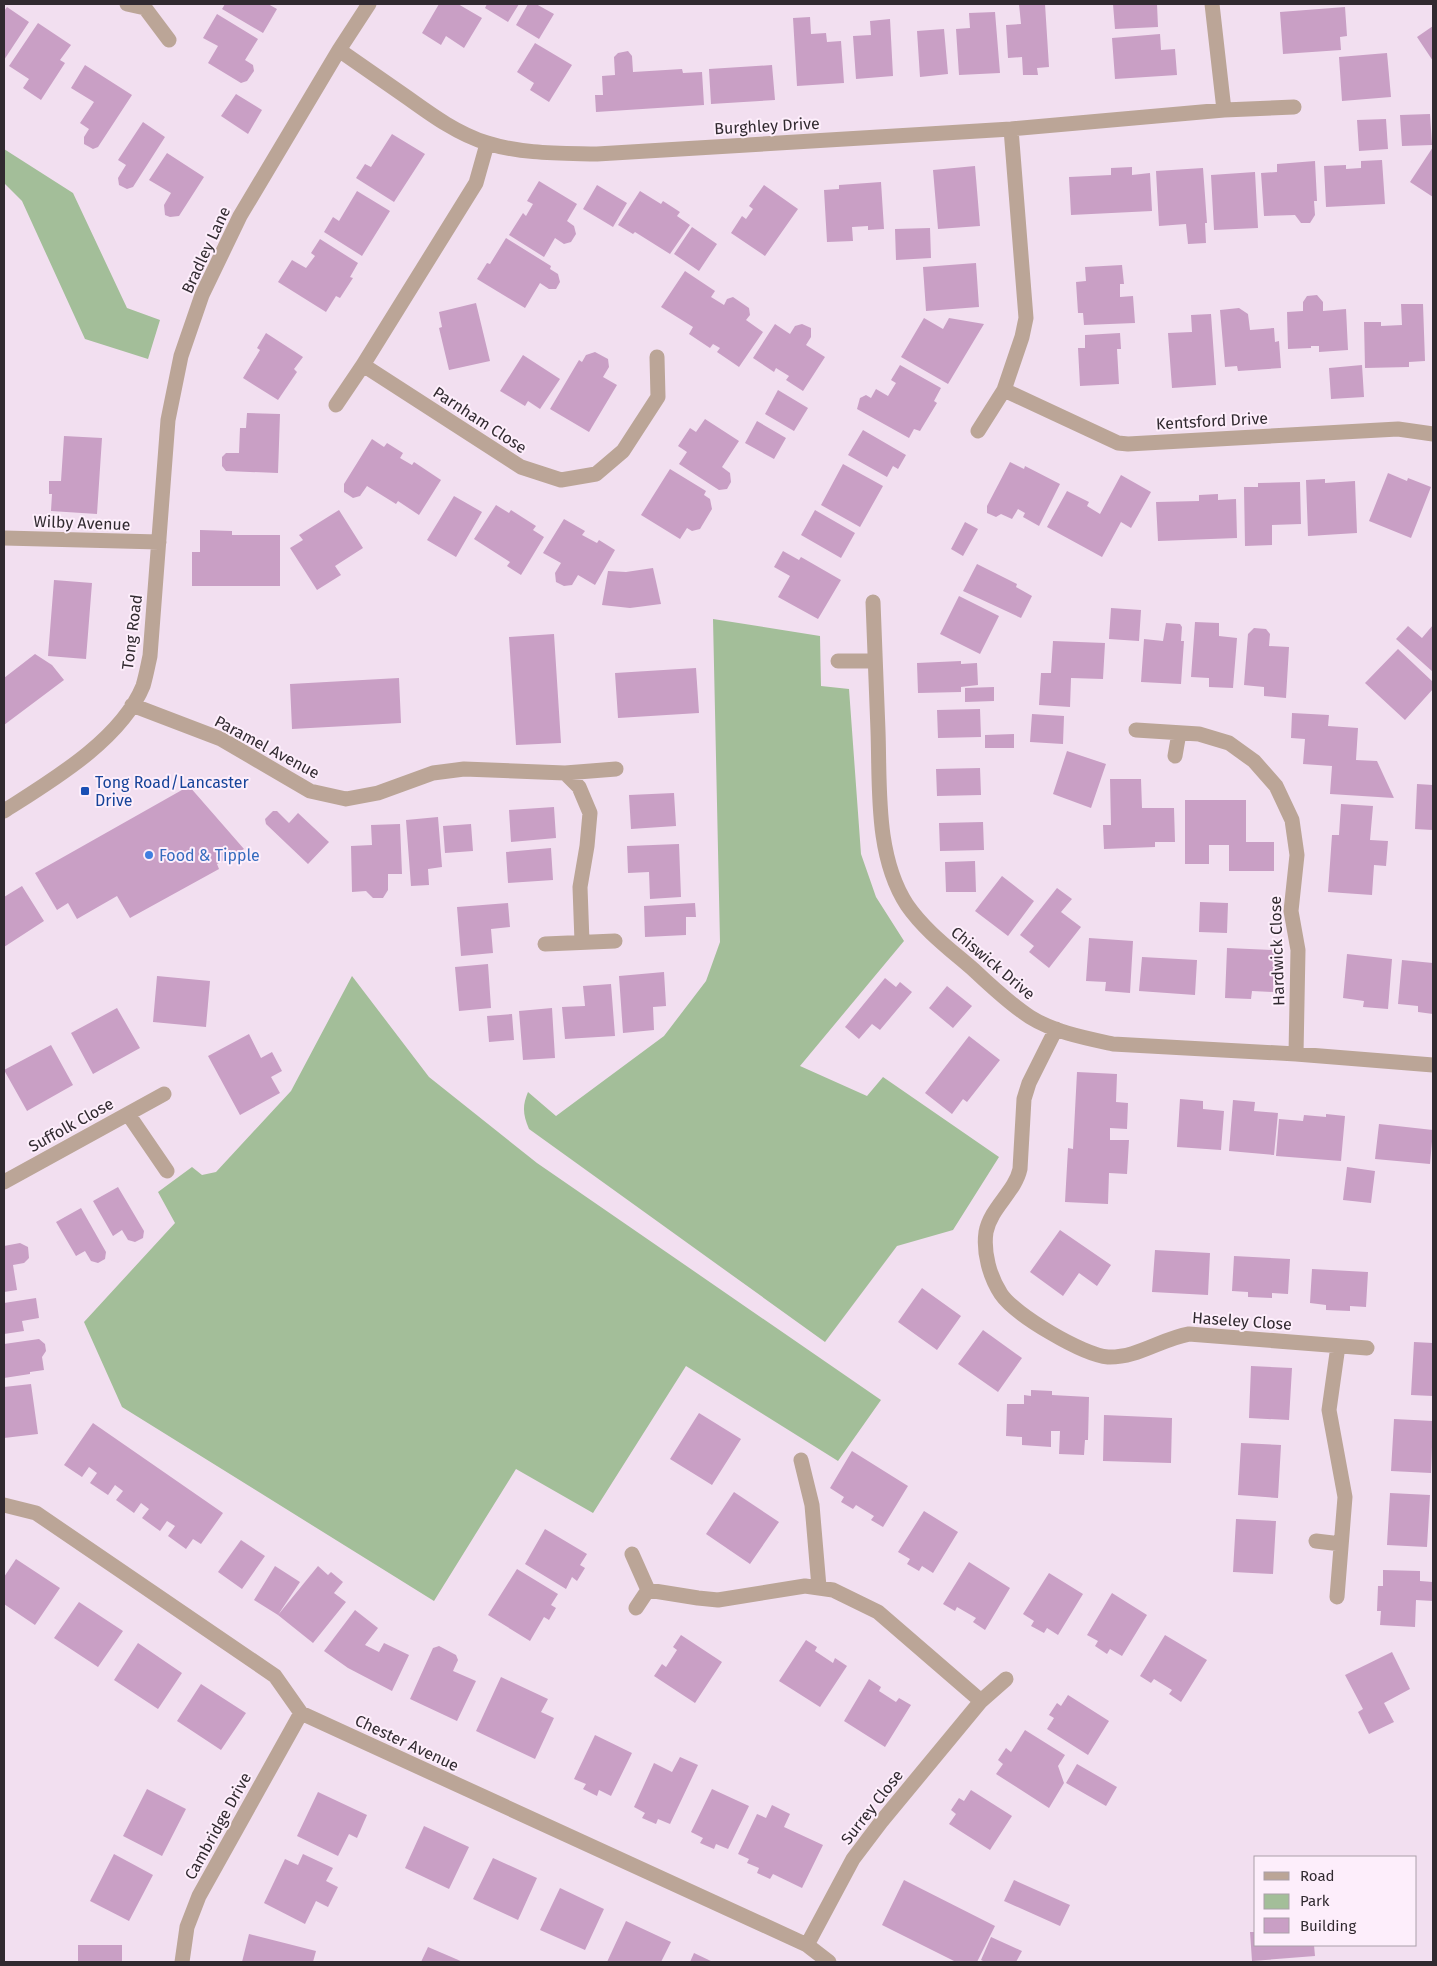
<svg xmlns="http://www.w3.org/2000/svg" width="1437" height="1966" font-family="'Fira Sans',sans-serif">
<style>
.green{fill:#a3be99}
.building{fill:#c99fc5}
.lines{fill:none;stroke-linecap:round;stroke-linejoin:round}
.minor{stroke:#bba597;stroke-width:15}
.transit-dot{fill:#1a4fb4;stroke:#fdeefb;stroke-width:2}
.shop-dot{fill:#3f7fe0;stroke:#fdeefb;stroke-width:2}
.labels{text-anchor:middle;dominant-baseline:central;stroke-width:4;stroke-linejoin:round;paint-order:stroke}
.street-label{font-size:16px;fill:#312a30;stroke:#fdeefb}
.transit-label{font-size:16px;fill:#164399;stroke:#fdeefb;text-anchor:start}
.shop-label{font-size:16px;fill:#366cbe;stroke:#fdeefb;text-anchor:start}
</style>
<rect width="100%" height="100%" fill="#f2dff0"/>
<path class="green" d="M4,149L73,193L127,308L160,320L148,359L85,339L22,201L4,183Z
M713,619L820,636L821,686L849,689L861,854L876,897L904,941L800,1066L867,1096L883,1077L999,1157L953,1230L897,1246L825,1342L529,1129C523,1115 522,1106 528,1092L556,1116L664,1036L706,981L720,942Z
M352,976L429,1077L537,1163L881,1400L838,1461L686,1366L593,1513L516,1469L434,1601L122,1407L84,1322L175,1223L158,1192L192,1167L202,1175L216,1172L291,1091Z"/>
<path class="building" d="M225,4H268L277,9L263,33L222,9Z
M439,4H458L482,18L464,48L446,36L441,45L422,33Z
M487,4H519L508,22L485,8Z
M528,4H536L554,14L539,39L516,25Z
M1019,4H1045L1049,67L1037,68L1038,75H1023L1022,57L1008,58L1006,25L1021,24Z
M1113,4H1157L1158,27L1115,29Z
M7,7L29,22L4,60V11Z
M1345,7L1347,36L1340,37L1341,50L1283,54L1280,12Z
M995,12L1000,73L959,75L956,29L970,28L969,13Z
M217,14L258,39L245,60L253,65L254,71L247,81L241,83L208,63L218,46L203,38Z
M810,17L811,34L826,33L827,42L841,41L844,83L797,86L793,18Z
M890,19L893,76L856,79L853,36L871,35L870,21Z
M38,23L71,45L60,60L65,63L41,100L23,88L29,79L9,66Z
M1433,26V61L1417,37Z
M944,29L948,74L920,77L917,31Z
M1160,34L1161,50L1175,49L1177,75L1115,79L1112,38Z
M535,43L572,65L549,102L530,90L534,83L517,72Z
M628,51L632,56L633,72L682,69L683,73L702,72L704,105L596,112L595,95H603L602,76L615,75L614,57L618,53Z
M1387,53L1391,97L1342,101L1339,57Z
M85,65L132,95L98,147L93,149L84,144V137L89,129L80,123L94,102L71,88Z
M772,65L775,100L711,104L709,69Z
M236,94L262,110L248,134L221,116Z
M1430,114L1432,145L1402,146L1400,115Z
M1386,119L1388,149L1359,151L1357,120Z
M143,122L165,137L133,187L127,189L119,185L118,178L126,165L118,160Z
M392,134L425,154L394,202L356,178L365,164L371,167Z
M1433,147V197L1410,182Z
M167,153L204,177L179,216L170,217L165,215L164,205L171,193L149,180Z
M1382,160L1385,204L1326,207L1324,166L1346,165V169L1361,168V161Z
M1315,161L1317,201H1314L1315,215L1310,223H1301L1295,215L1264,216L1261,173L1277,172V164Z
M975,166L980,226L938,229L933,170Z
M1132,167V175L1150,173L1152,211L1071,215L1069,177L1111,175V168Z
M1203,168L1207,223H1205L1206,243L1188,244L1186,224L1159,226L1156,171Z
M1255,172L1258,228L1214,230L1211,175Z
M539,181L577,204L567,221L574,226L576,234L571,242L564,244L555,238L544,257L509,235L523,213L526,216L533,204L527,201Z
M881,182L884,229L868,230V226L852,227L853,241L827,242L824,190L839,189V185Z
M597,185L627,203L613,227L583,209Z
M764,185L798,209L765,256L731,233L742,216L746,219L753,209L749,206Z
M357,191L390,211L362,256L324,232L333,217L339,221Z
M640,191L661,204L663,201L680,212L677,216L690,225L670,254L635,232L633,234L618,225Z
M692,227L717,244L699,271L674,254Z
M930,228L931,258L896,260L895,229Z
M506,238L551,266L550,269L558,274L560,282L556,289H549L540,283L525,308L477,279L487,263L490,264Z
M320,239L358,263L350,277L353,278L340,298L336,296L326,312L278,282L292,260L306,268L315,256L311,253Z
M976,263L979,307L926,311L923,267Z
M1122,265L1124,284H1120V297L1133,296L1135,323L1084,325L1083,313H1078L1076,282L1086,281L1085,267Z
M685,271L715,291L711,297L724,305L727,299L733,297L749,308L750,315L746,320L763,332L739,367L717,352L720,348L713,344L710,348L689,334L693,327L661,307Z
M1317,295L1323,302V311L1346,309L1348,350L1319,352V346H1311V348L1288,349L1287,312L1303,311V302L1307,296Z
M476,303L490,361L449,370L439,328L442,327L439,312Z
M1401,304H1423L1425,361L1409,362V367L1365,368L1364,322H1381V326L1402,325Z
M1239,308L1248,314L1250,330L1274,328L1275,342L1279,341L1281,368L1238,371L1237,366L1225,367L1220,310Z
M1211,314L1216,385L1172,388L1168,333L1192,332L1191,315Z
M924,318L943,329L949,318L984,324L948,384L901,357Z
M775,324L790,334L795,326L802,324L811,328V337L806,345L825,357L803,391L786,380L789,376L776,368L774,372L753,358Z
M266,333L303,357L294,369L297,372L278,400L243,378L260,350L257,348Z
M1120,333L1121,349H1117L1119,384L1080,386L1078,348H1085V335Z
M595,352L608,359L609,367L603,377L617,385L589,432L550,409L579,360L582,362L586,355Z
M523,355L560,379L540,409L528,401L525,406L500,391Z
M900,365L941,388L934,401L937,403L920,431L914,429L909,438L857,409L860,398L866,395L871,398L876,389L888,396L896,383L891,380Z
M1362,365L1364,397L1331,399L1329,368Z
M778,390L808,408L794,431L765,414Z
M247,413L280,414L278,473L226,471L222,466V457L226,453H239L240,428H246Z
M705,419L739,441L722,467L730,473L731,482L727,489L719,490L679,464L687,452L678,446L690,428L696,432Z
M757,421L786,438L774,459L745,443Z
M863,430L906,455L898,469L893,466L887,477L848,455Z
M64,436L102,438L97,514L51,511L52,494H49V481H61Z
M372,439L384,447L387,443L403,453L400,458L412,465L414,462L441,480L419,515L398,501L396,504L367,486L360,496L353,498L344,492V484Z
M1010,462L1024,469L1025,466L1060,484L1039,526L1023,517L1025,513L1018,509L1012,519L1001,514L996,517L987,513V506Z
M843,464L883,486L860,527L821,505Z
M670,469L706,491L704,495L710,499L712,509L700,529L692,531L687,528L680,539L641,515Z
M1388,473L1407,481L1408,478L1431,487L1411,538L1369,521Z
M1121,475L1151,492L1131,528L1121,522L1102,557L1047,527L1067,491L1089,502L1087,506L1100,514Z
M1325,479V483L1355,481L1357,533L1308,536L1306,480Z
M1300,482L1301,524L1272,525V545L1245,546L1244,487H1258V483Z
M1218,494V500L1236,499L1237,538L1158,541L1156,502L1199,501V495Z
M454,496L482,512L456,557L427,540Z
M496,505L509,513L511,510L536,526L533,530L544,537L521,575L507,566L510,562L474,539Z
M339,510L363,548L335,566L341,575L317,590L290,548L303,540L299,535Z
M815,510L855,533L841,558L801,535Z
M564,519L585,531L582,535L597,543L599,540L615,550L595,585L578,575L572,585L564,586L556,582L555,573L561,563L543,553Z
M965,522L978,529L963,556L951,549Z
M200,530L232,531V535H280V586H192V552H200Z
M783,551L799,560L801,557L841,580L818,619L778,597L790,576L774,567Z
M977,564L1017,584L1016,587L1032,596L1021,618L963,591Z
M653,568L661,604L630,608L602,605L608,571L626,572Z
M54,580L92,583L86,659L48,656Z
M959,596L999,616L980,654L940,634Z
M1111,608L1141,610L1139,641L1109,639Z
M1195,622L1219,623V636L1237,638L1233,688L1209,687V678L1191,677Z
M1166,623L1180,624L1182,627L1181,641H1184L1181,684L1141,682L1144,639L1163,641Z
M1433,625V672L1396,639L1408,626L1422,638Z
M1254,628L1266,629L1270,634L1269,646L1289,647L1286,698L1264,696V687L1244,685L1248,634Z
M554,634L561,743L516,745L509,637Z
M1053,641L1105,643L1103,679L1071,678L1070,707L1039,705L1041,673H1051Z
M1398,649L1433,682V689L1405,720L1365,683Z
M35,654L52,665L64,680L4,725V678Z
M961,661V664L977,663L978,685L961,687V692L918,693L917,663Z
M696,668L699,713L618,718L615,673Z
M399,678L401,723L292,729L290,684Z
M994,687V701L965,702V688Z
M980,709L981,737L938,738L937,710Z
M1292,713L1329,715L1328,726L1358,728L1356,760L1377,761L1394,798L1330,794L1332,766L1303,764L1305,739L1291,738Z
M1032,714L1064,716L1063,744L1030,742Z
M1014,734V748H985V735Z
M1067,751L1106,764L1091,808L1053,794Z
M980,768L981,795L937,796L936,769Z
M1110,779H1141L1142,808H1174L1175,842H1155V847L1104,849L1103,825H1111Z
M1417,784L1433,785V830L1415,829Z
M189,786L244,849L217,864L219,869L130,918L117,896L77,919L68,903L57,910L35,873Z
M674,793L676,826L631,829L629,795Z
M1185,800H1246V842H1274V871H1229V845H1209V864H1185Z
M1341,804L1373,806L1370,840L1388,841L1386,866L1374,865L1372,895L1328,892L1332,835H1339Z
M554,807L556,838L511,842L509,810Z
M273,811H277L289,823L298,813L329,842L308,864L266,824L265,819Z
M438,817L442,867L428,869L429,885L411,886L406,820Z
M983,822L984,850L940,851L939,823Z
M400,824L402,874H388V890L383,898H373L366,891L352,892L351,846L372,845L371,825Z
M471,824L473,851L445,853L443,826Z
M679,844L681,897L650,899L649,872L628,873L627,846Z
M551,848L553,880L508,883L506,852Z
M975,861L976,892H946L945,862Z
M1002,876L1034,901L1008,936L975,911Z
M22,886L44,921L4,947V897Z
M1057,888L1072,899L1061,912L1081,927L1049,968L1029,952L1034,946L1020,935Z
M1200,902L1228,903L1227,933L1199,932Z
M508,903L510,927L491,929L493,953L461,956L457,907Z
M695,903L696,917H686V935L645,937L644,906Z
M1089,938L1133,941L1130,993L1105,991L1106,982L1086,981Z
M1227,948L1275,950L1273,992L1252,991L1251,999L1225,998Z
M1347,954L1392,959L1388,1009L1363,1007L1364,1001L1343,998Z
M1142,957L1197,960L1195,995L1139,991Z
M1402,960L1433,963V1014L1418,1012V1006L1398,1004Z
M488,964L491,1008L459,1011L455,967Z
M664,972L666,1006L653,1007L654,1030L623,1033L619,976Z
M157,976L210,981L206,1027L153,1022Z
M885,978L896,987L900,982L912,992L880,1030L872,1024L859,1039L845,1027Z
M611,984L615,1036L565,1039L562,1007L585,1006L583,986Z
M947,986L972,1006L953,1028L929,1008Z
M117,1008L140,1048L93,1074L71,1033Z
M552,1008L555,1058L523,1060L519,1011Z
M512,1014L514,1040L489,1042L487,1016Z
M249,1034L261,1058L272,1052L282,1071L271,1077L280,1093L240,1115L208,1056Z
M969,1036L1000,1060L967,1102L963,1099L952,1114L925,1093Z
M51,1045L73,1085L27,1111L4,1070Z
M1077,1072L1117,1074L1116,1102L1128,1103L1127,1129L1110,1128V1140H1129L1127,1174L1109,1173L1108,1204L1065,1202L1068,1148L1073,1149Z
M1180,1099L1203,1101V1109L1224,1111L1221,1150L1177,1147Z
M1233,1100L1255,1102L1254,1111L1278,1113L1274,1155L1229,1151Z
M1326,1114L1345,1116L1341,1161L1276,1156L1279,1119L1303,1121L1304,1115L1326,1117Z
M1379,1124L1433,1130L1430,1164L1375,1159Z
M1347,1167L1375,1171L1371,1203L1343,1200Z
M118,1187L144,1231L143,1238L135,1242L128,1240L122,1230L113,1236L93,1201Z
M81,1208L106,1252L105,1259L98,1263L91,1261L85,1251L76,1256L56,1222Z
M1060,1230L1111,1265L1097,1286L1079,1273L1063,1296L1030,1272Z
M20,1243L28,1247L29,1258L24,1263L13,1265L17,1290L4,1292V1246Z
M1155,1250L1210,1253L1208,1295L1152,1292Z
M1234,1256L1290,1259L1288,1294L1272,1293V1298L1248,1297V1292L1232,1291Z
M1312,1269L1368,1272L1366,1307L1350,1306V1311L1326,1310V1305L1310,1303Z
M922,1288L961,1316L937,1350L898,1322Z
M36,1298L39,1318L22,1321L24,1331L4,1334V1303Z
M983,1330L1022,1358L998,1392L958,1364Z
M39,1339L45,1344L46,1351L42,1357L44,1370L30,1372V1374L4,1378V1344Z
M1414,1342L1433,1343V1396L1411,1395Z
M1251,1366L1292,1368L1289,1420L1249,1418Z
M31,1384L38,1434L4,1438V1387Z
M1031,1390L1052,1391V1395L1089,1397L1088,1440H1085L1084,1455L1059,1454L1060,1431H1051V1447L1022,1445V1437L1006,1436L1007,1404H1024V1395L1031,1396Z
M699,1413L741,1439L712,1485L670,1459Z
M1104,1415L1172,1418L1171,1463L1103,1461Z
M1394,1419L1433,1421L1431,1473L1391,1471Z
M93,1423L223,1513L201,1544L193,1539L186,1549L168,1536L175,1526L167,1521L160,1531L142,1518L149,1509L141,1503L134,1513L116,1500L123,1491L115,1485L108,1495L90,1483L97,1473L89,1467L82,1477L64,1465Z
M1241,1443L1281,1445L1278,1498L1238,1495Z
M852,1451L908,1486L883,1527L871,1520L874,1516L856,1505L853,1509L841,1502L844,1497L830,1488Z
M734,1492L779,1522L750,1564L706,1534Z
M1390,1493L1430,1495L1427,1547L1387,1545Z
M924,1511L958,1532L933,1573L922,1566L919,1571L907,1564L910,1559L898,1552Z
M1236,1519L1276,1521L1273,1574L1233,1572Z
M545,1529L587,1554L580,1565L585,1568L577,1581L572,1577L566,1589L525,1564Z
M241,1540L265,1556L242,1589L218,1572Z
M16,1559L60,1588L35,1625L4,1604V1577Z
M969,1562L1010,1588L985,1630L973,1622L976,1618L957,1607L955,1611L943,1604Z
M275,1566L300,1582L278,1615L318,1566L328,1575L331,1572L343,1582L334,1593L346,1602L313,1643L278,1615L254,1600Z
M517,1569L558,1594L551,1605L556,1608L549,1620L544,1617L530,1641L488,1615Z
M1383,1570L1420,1571V1581L1433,1582V1601L1416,1600L1415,1627L1380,1625L1381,1611H1377L1378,1586H1383Z
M1049,1573L1083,1594L1058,1635L1047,1628L1044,1633L1031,1626L1034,1621L1023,1614Z
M1112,1593L1147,1615L1122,1656L1110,1649L1107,1654L1095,1646L1098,1641L1087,1635Z
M79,1602L123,1631L98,1667L54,1638Z
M355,1610L378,1628L365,1645L379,1652L384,1643L409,1655L392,1691L348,1668L324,1651Z
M681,1635L722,1662L695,1703L654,1676L662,1664L666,1667L677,1650L673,1647Z
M1165,1635L1207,1660L1181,1702L1169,1694L1172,1690L1154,1679L1151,1683L1140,1676Z
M806,1640L817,1647L815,1651L833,1663L835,1658L847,1666L820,1707L779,1681Z
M138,1643L182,1673L158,1709L114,1680Z
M439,1646L456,1655L458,1660L453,1671L476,1681L457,1721L410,1699L433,1648Z
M1392,1652L1410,1689L1384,1703L1394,1722L1369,1734L1358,1712L1363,1709L1345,1675Z
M501,1677L548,1699L541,1712L554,1718L535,1759L476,1731Z
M869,1679L881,1687L879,1691L896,1702L899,1698L911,1705L885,1747L844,1721Z
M201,1684L246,1713L221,1750L177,1721Z
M1068,1695L1109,1721L1088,1755L1047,1729L1054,1718L1049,1715L1057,1703L1061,1706Z
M1025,1730L1065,1755L1058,1766L1064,1783L1049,1808L996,1774L1003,1764L998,1760L1006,1748L1011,1752Z
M595,1735L632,1753L611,1796L599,1790L597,1796L583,1789L586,1784L574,1779Z
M680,1757L698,1765L670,1824L658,1819L656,1824L642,1818L645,1813L634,1807L654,1763L672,1772Z
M1077,1764L1117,1787L1106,1806L1066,1783Z
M147,1789L186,1809L162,1856L123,1836Z
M712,1789L749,1806L728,1849L716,1844L714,1849L700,1843L703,1838L691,1832Z
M971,1790L1012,1816L990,1850L949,1824L956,1814L951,1810L959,1798L964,1801Z
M318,1792L367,1815L357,1838L349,1834L338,1856L297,1836Z
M772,1805L790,1814L784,1827L823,1845L802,1888L773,1874L770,1879L757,1873L759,1868L747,1863L749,1859L738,1854L757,1814L766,1818Z
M424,1826L469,1847L449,1889L405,1868Z
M114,1854L153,1875L129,1921L90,1901Z
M303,1854L333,1868L326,1881L338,1887L328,1907L316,1901L305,1924L264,1903L285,1859L298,1865Z
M493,1858L537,1878L518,1920L473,1899Z
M904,1880L995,1926L977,1962H956L882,1925Z
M1014,1880L1070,1905L1060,1926L1004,1901Z
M560,1888L604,1909L585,1950L540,1930Z
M626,1921L671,1942L661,1962H607Z
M1250,1932H1256V1945H1314L1315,1956L1252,1961Z
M249,1934L316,1951L313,1962H242Z
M991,1937L1022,1951L1016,1962H985L981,1960Z
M78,1945H122V1962H78Z
M428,1947L463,1962H421Z
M694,1953L713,1962H690Z"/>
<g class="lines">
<path class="minor" d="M127,4L145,8L169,40
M1212,4L1224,110
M339,50C362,66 385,82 408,98C433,116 458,134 487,143C522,154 560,153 597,154L1011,129L1224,110L1294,107
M1011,129L1026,318L1022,337L1004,390L1118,443L1128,444L1398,429L1433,434
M363,365L521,467L561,480L596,474L623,451L658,397L657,357
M336,405L363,365L476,183L487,144
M978,431L1004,390
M4,538L159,542
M873,602C875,645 876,688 878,731C880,787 875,856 907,905C925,931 951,950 975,971C992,987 1010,1004 1030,1017C1054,1032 1085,1038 1113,1044L1296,1054L1433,1065
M838,661H875
M132,705L221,739L310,791L346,799L378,793L433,773L464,769L565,773L616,769
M1136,730L1199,734L1229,743L1254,761L1276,786L1292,820L1297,855L1291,911L1298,950L1296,1054
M1175,756L1179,733
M565,773L579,787L590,813L587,846L580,887L582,942
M4,811C51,781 121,740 143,686C146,676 148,665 150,656L168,420L181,356L202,295L240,216L339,50L369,4
M545,944L615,941
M1056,1029L1029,1083L1024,1099L1020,1169C1015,1192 991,1207 986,1232C983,1253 990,1277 1001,1294C1015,1315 1083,1355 1108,1357C1137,1358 1161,1339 1189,1334L1367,1348
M128,1114L167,1171
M4,1182L164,1094
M801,1460L812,1505L819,1587
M4,1505L36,1513L275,1676L301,1713L807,1945L829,1962
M1316,1541L1341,1544
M632,1554L648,1590L636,1608
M648,1590L698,1598L718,1600L805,1586L833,1590L878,1612L981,1701
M1337,1597L1345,1497L1329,1410L1338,1346
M807,1945L853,1859L881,1822L981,1701L1006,1679
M182,1962L187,1927L199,1896L301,1713"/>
</g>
<rect class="transit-dot" x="80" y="786" width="10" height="10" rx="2.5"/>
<circle class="shop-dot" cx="149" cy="855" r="5"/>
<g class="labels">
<g class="street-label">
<text transform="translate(767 126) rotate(-3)">Burghley Drive</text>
<text transform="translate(206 250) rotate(-65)">Bradley Lane</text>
<text transform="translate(480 420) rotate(33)">Parnham Close</text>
<text transform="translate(1212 421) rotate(-3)">Kentsford Drive</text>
<text transform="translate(82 523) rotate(2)">Wilby Avenue</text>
<text transform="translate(132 632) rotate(-83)">Tong Road</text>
<text transform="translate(267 747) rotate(28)">Paramel Avenue</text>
<text transform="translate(1277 951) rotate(-92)">Hardwick Close</text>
<text transform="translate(993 963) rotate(40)">Chiswick Drive</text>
<text transform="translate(71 1125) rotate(-29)">Suffolk Close</text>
<text transform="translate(1242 1321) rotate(4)">Haseley Close</text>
<text transform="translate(407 1743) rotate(25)">Chester Avenue</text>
<text transform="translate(872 1807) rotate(-52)">Surrey Close</text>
<text transform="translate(218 1826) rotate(-61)">Cambridge Drive</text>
</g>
<g class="transit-label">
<text x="95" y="782">Tong Road/Lancaster<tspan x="95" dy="18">Drive</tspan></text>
</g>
<g class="shop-label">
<text x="159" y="855">Food &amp; Tipple</text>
</g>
</g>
<rect width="1437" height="1966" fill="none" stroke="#312a30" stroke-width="10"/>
<rect x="1254" y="1856" width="162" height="90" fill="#fdeefb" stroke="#aba0aa"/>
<rect x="1264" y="1872" width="25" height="8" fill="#bba597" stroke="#aba0aa"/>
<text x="1300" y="1881" font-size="15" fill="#312a30">Road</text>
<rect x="1264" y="1894" width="25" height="15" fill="#a3be99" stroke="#aba0aa"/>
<text x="1300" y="1906" font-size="15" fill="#312a30">Park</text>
<rect x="1264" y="1918" width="25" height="15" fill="#c99fc5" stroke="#aba0aa"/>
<text x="1300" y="1931" font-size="15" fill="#312a30">Building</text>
</svg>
